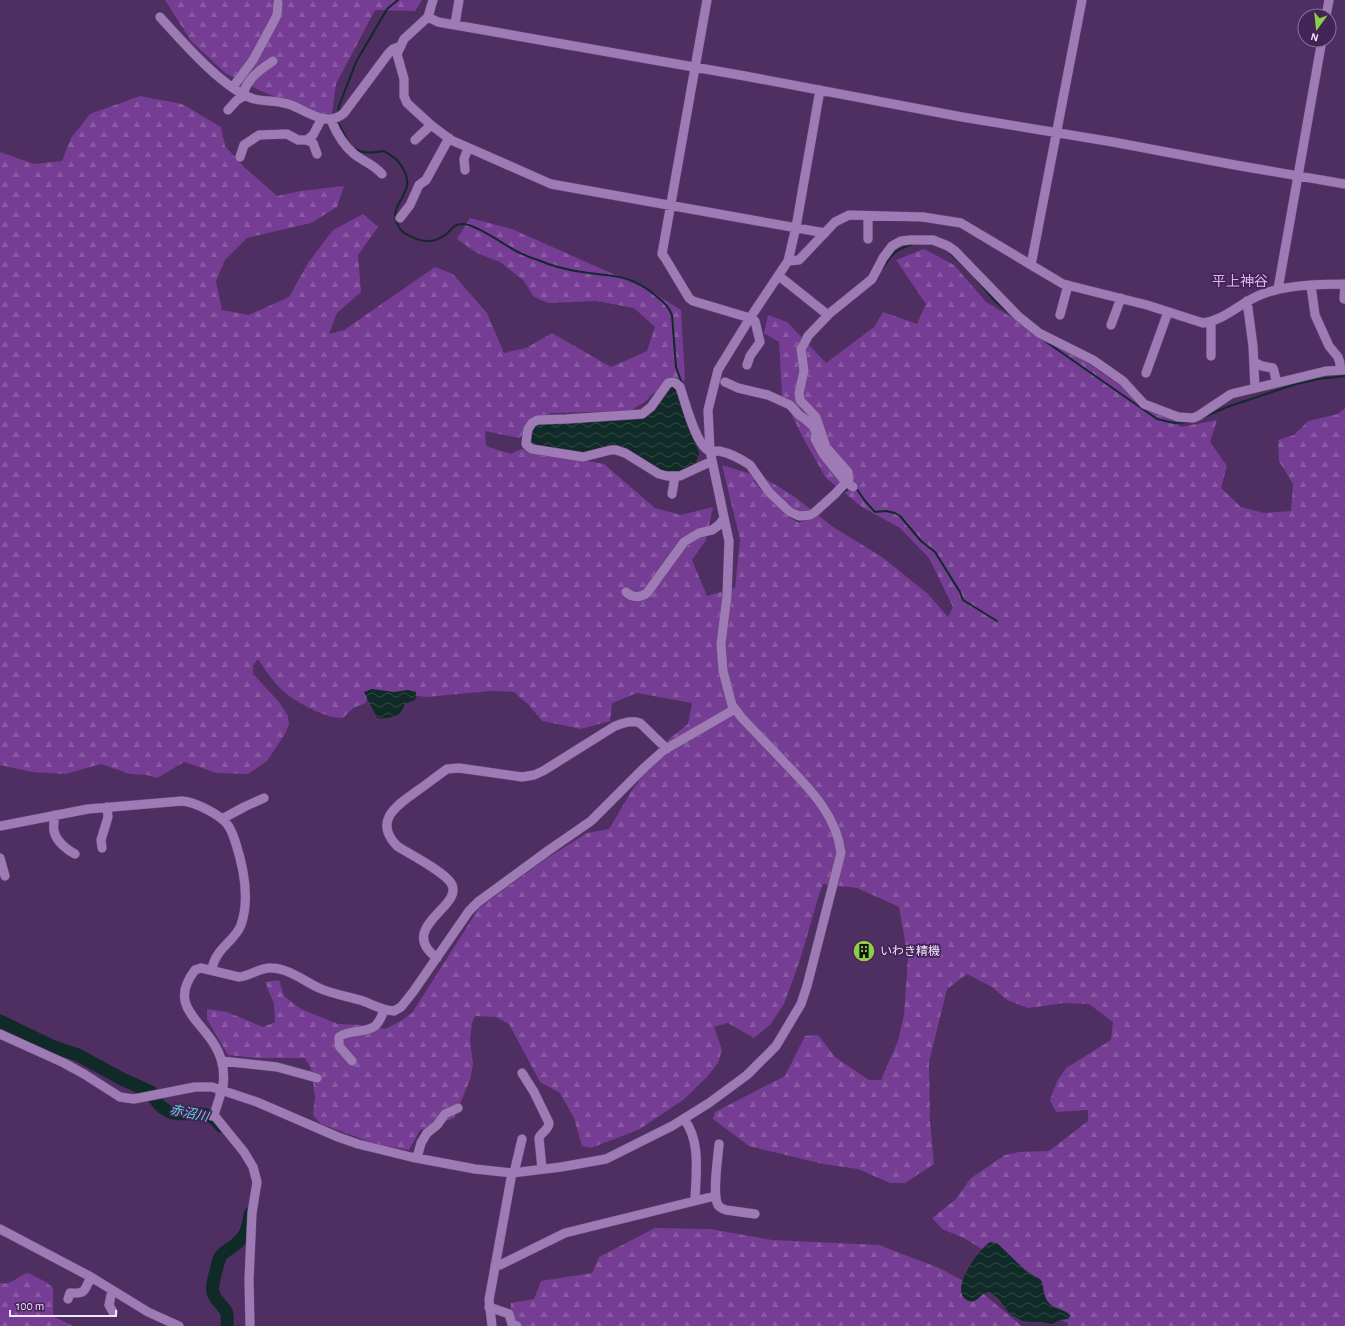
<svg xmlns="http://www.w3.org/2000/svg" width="1345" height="1326" font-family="'Alegreya Sans','Noto Sans JP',sans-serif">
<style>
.forest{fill:url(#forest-firs)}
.water{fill:url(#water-waves)}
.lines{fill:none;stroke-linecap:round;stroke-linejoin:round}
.stream{stroke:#102a28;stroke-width:2}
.river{stroke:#102a28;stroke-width:13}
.minor-casing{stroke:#664a76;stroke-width:10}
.minor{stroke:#9e7bb5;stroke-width:9}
.labels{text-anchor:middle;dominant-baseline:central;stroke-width:3.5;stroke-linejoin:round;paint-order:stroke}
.poi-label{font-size:12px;fill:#f3e4fe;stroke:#442357;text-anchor:start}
.water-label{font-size:13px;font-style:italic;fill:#5ddbd6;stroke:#442357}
.quarter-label{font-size:14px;fill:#dcb7f5;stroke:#442357}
</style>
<defs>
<pattern id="forest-firs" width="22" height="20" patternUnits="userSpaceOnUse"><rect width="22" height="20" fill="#753d94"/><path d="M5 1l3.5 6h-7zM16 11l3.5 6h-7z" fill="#8959a4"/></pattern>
<pattern id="water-waves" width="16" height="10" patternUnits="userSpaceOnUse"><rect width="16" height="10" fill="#102a28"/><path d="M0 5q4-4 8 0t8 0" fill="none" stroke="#334948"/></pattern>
</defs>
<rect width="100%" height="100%" fill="#4f2e62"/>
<path class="forest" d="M165,0H422L415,11L375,10L336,84L331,120L261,91L225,73L191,41Z
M140,96L182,104L221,127L225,146L244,167L277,196L301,191L344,186L337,207L311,223L247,238L225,260L216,281L222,310L249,315L289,297L308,263L333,230L363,214L378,227L358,255L361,292L337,313L329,334L344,330L435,267L453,274L487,313L504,353L526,348L552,333L611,367L647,351L655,327L634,308L596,301L548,303L533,296L524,281L500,262L477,253L457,239L470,218L512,229L649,290L681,310L685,380L653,393L647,400L630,411L551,413L528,429L519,438L485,431L486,446L511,454L521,449L604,464L655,508L681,515L713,507L706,540L692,560L707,596L735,588L740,539L722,465L766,479L795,497L833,527L882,557L928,594L948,617L953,607L929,558L900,528L862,507L826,478L803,438L782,395L779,342L764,333L768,315L787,322L826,363L874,327L883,312L917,324L926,304L896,260L924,249L954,265L986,302L1085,361L1181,427L1217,420L1210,442L1227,466L1221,488L1241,507L1264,513L1291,511L1293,484L1279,461L1278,440L1294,435L1308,421L1338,414L1345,408V1326H1067L1068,1323L1054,1317L993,1256L964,1238L942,1229L932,1218L955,1200L971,1178L1005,1155L1019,1152L1049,1151L1088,1121V1110L1056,1112L1050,1100L1057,1081L1066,1068L1111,1040L1113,1022L1089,1004L1064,1003L1028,1008L1007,1000L992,987L967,974L947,989L929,1062L930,1121L934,1164L905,1183H890L858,1169L823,1164L749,1146L713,1119L715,1112L785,1076L805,1036L818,1035L836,1058L869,1080H881L898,1041L904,1015L908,958L899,907L857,888L823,884L818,898L800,960L784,1004L770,1025L754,1038L728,1023L714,1027L722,1050L718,1063L707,1077L683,1100L640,1129L591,1148L582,1146L574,1118L560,1093L540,1082L509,1024L496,1017L475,1016L472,1023L470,1040L473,1064L470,1080L454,1118L420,1130L409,1150L376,1144L321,1124L313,1115L315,1097L311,1068L305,1058H256L228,1055L207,1019V1009L227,1012L263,1027L275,1022L274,1004L265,982L279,980L284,996L301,1009L338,1024L360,1025L385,1029L399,1022L412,1013L479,908L547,858L587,833L609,829L631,792L669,739L688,724L692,703L637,693L612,703L610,721L581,729L542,721L529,705L514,692L491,691L427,697L368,690L366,703L353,708L343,718C325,719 289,699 277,685C270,677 264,668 258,659L253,665V674L279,702L288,716L289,724L285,734L267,761L248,774L217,773L184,762L157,778L147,775L130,774L101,764L65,774L32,772L0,765V152L34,164L62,161L71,138L90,114Z
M655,1228L710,1229L772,1240L879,1245L939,1268L975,1287L1022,1326H1029H510L511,1303L534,1299L541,1281L592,1273L599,1257Z
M28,1273L46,1282L53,1288V1316L73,1326H0V1283C12,1286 18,1275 28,1273Z"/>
<path class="water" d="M675,385L699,453L695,466L679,473L667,474L626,451L583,455L531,445V430L538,422L637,417L667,388Z
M372,689L394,692L408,690L416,692V697L415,700L405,704C403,707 402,711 400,713C396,718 382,719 377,718L364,692Z
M990,1242L997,1243L1025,1270L1041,1280C1044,1287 1043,1295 1048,1302C1053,1309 1065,1309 1071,1316L1068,1319L1060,1320L1052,1324L1042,1322H1032L1022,1321L1009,1313L998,1298L990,1292C981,1291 978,1304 969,1301C946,1293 979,1249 990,1242Z"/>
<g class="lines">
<path class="stream" d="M338,113L339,106L356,62L387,9L398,0
M337,121L349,143
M354,148C361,153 368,153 377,152C379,152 381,151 383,151C387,152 393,157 396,159C402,165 409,177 407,186C404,200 389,210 398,225C400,230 403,233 408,235C420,242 433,244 445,235C451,231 453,224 462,224C474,223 506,246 518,252C524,255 531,258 538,260C552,266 567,270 582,272C614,277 628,273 655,295C663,302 668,305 672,315L676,367L682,384
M948,251L967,269
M883,268C892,253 896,249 914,244
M978,281L995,301L1007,311
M1045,341L1157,419L1174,423L1189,422
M1206,416L1227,407L1296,384L1318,379L1345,376
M755,480L761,488
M856,488L865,501L875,512L886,511L895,513L900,516L921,541L935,552L960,592L963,600L997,621
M838,496L849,488
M789,516L799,521L802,520"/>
<path class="river" d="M0,1021L54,1047L78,1055L122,1079L151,1092C171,1134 201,1097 221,1126
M227,1326C227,1321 228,1315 226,1311C220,1302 210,1296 213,1284C214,1278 218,1262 220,1257C222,1253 228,1250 232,1247C245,1238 248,1230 250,1214"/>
<g class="minor-casing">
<path id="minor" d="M433,0L428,17L438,22L745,76L962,117L1113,142L1235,165L1345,184
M707,0L662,254L665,258L689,298L693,301L750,318L755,321L760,342L750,356L747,365
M1326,16L1329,0
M160,17C182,41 223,89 254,99C266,102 279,100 291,105C307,111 328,128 344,113L388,54L393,49L401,46
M428,17L404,39L397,54L404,79V96L407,103L431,125L451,140L551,184L825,233
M455,24L459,0
M233,87L253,60L273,23L277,15L278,3
M243,93C249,77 260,70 273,61
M228,110L237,100L246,95
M331,120C336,132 343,145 354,154C364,162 372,163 382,174
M307,140L313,143L317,154
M415,140L431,125
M240,157L244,145L259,135L287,134L298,140H307L313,135L322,118
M465,170L464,159L468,148
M868,216V239
M400,218L410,205L419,185L426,180L449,138
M788,261L799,260L835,222L849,215L923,217L961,223L1063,284L1147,305L1203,323C1225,320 1240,303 1260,295C1287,284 1317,285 1345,284L1344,299
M1031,265L1082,0
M779,276L828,315
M1311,286L1315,315L1329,346L1338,357L1340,363V370
M1278,289L1322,40
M1247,301L1253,346L1255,388
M1060,315L1068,285
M1211,322V356
M1111,325L1121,298
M1254,362L1262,366L1273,368L1277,383
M1146,373L1168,312
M725,382L738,388L768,395L790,405L799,415L805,419L813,426L816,433L815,439L823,454L843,479L853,487
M712,461L680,476H667L659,474L625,453L616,450H611L583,457L532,449L529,447L526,444L527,435L528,429L532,423L537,420L566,419L642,414L651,407L668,383C674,381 676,383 680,387C685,401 696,447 710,451C712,452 716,451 719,451C729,453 741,459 750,465L769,492L790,512L799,516L810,515L815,512L835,494L849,479L848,472L826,447L816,417L800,400L799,393L804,371L801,349L805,342L808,336L830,313L872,279L883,258L892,246L901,241L910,240H933L948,246L955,251L1018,316L1039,333L1093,360L1123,381L1144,404L1178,417L1193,418L1198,416L1231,394L1326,371L1345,370
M672,494L675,476
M626,592C632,598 640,598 647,593L684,542L699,533L712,530L719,525L724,518
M55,815C54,821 53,826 54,831C56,841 67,850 75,854
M222,819L244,807L264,798
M0,826L88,809L182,801C195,802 219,814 227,824C232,830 234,838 236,844C244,869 250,899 241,925C236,938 223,945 217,956C214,960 213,966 211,970
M102,848L101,840L108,817L107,807
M0,858L5,876
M437,958C395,927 466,906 451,883C443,871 411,855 397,846C373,821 396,806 417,791C427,784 437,776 447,769L459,768L522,777L534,775L543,771L615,726C624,723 631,720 640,723L667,749
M0,1034L64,1063L84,1074L120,1097L134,1099L195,1087H212L257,1102L338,1137L358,1144L411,1157L475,1169L512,1173L561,1167L606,1159L672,1126L709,1103L747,1075L776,1046L801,1004L807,986L841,853C837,816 810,789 785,763C771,748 756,733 742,718L732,705L723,671L721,644L727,596L729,541L710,451L708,410L718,370L750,318L788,261L796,227L820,90
M222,1061L277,1067L317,1078
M352,1061L339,1046V1037C349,1029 365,1034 375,1026C380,1022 382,1015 384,1010
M522,1073L534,1092L549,1123C549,1130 541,1132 539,1138L542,1169
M214,1115L244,1152L253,1167L257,1182L252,1213L249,1280L250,1326
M212,1116L214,1115L220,1096V1089L223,1086C225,1071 223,1058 214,1044C197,1017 169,1004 195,970L201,968L239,977C250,976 261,967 271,968C288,968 304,981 319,988C332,994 346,996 360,1000C372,1004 381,1010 394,1011L401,1007L413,992L469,911L478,902L549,850L591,821L645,767L664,750L735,709
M684,1119C701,1141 696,1173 695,1200
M719,1144C718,1158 712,1194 718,1205C720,1208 723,1209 726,1210L755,1214
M417,1158L421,1143L427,1133L437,1125L445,1114L458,1108
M514,1173L522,1139
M0,1229L91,1277L148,1312L179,1326
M495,1265H500L565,1233L715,1196
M112,1290L109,1305L113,1312
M68,1299L70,1293C87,1294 84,1290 91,1277
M489,1307L509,1314L512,1324L517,1326
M492,1326L489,1300L512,1173"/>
</g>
<use href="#minor" class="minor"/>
</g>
<defs>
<g id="building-disc" transform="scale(1.15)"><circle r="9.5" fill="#8cce45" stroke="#442357"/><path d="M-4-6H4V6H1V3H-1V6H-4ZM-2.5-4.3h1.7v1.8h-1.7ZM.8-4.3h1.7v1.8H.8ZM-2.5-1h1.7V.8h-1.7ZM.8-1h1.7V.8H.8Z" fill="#111"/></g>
</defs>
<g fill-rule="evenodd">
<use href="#building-disc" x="864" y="951"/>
</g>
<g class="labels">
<g class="poi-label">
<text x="880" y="951">いわき精機</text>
</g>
<g class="water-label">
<text transform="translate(189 1114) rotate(12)">赤沼川</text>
</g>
<g class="quarter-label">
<text x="1240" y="282">平上神谷</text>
</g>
</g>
<g transform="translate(1317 28) rotate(195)"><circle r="19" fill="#442357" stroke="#8a709a"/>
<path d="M0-3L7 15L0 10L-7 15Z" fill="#8cce45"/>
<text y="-6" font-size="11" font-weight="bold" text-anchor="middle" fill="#f3e4fe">N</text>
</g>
<path d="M10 1310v6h106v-6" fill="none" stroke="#f3e4fe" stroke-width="2"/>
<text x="16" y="1310" font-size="12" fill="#f3e4fe" stroke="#442357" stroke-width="3" paint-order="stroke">100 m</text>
</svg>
